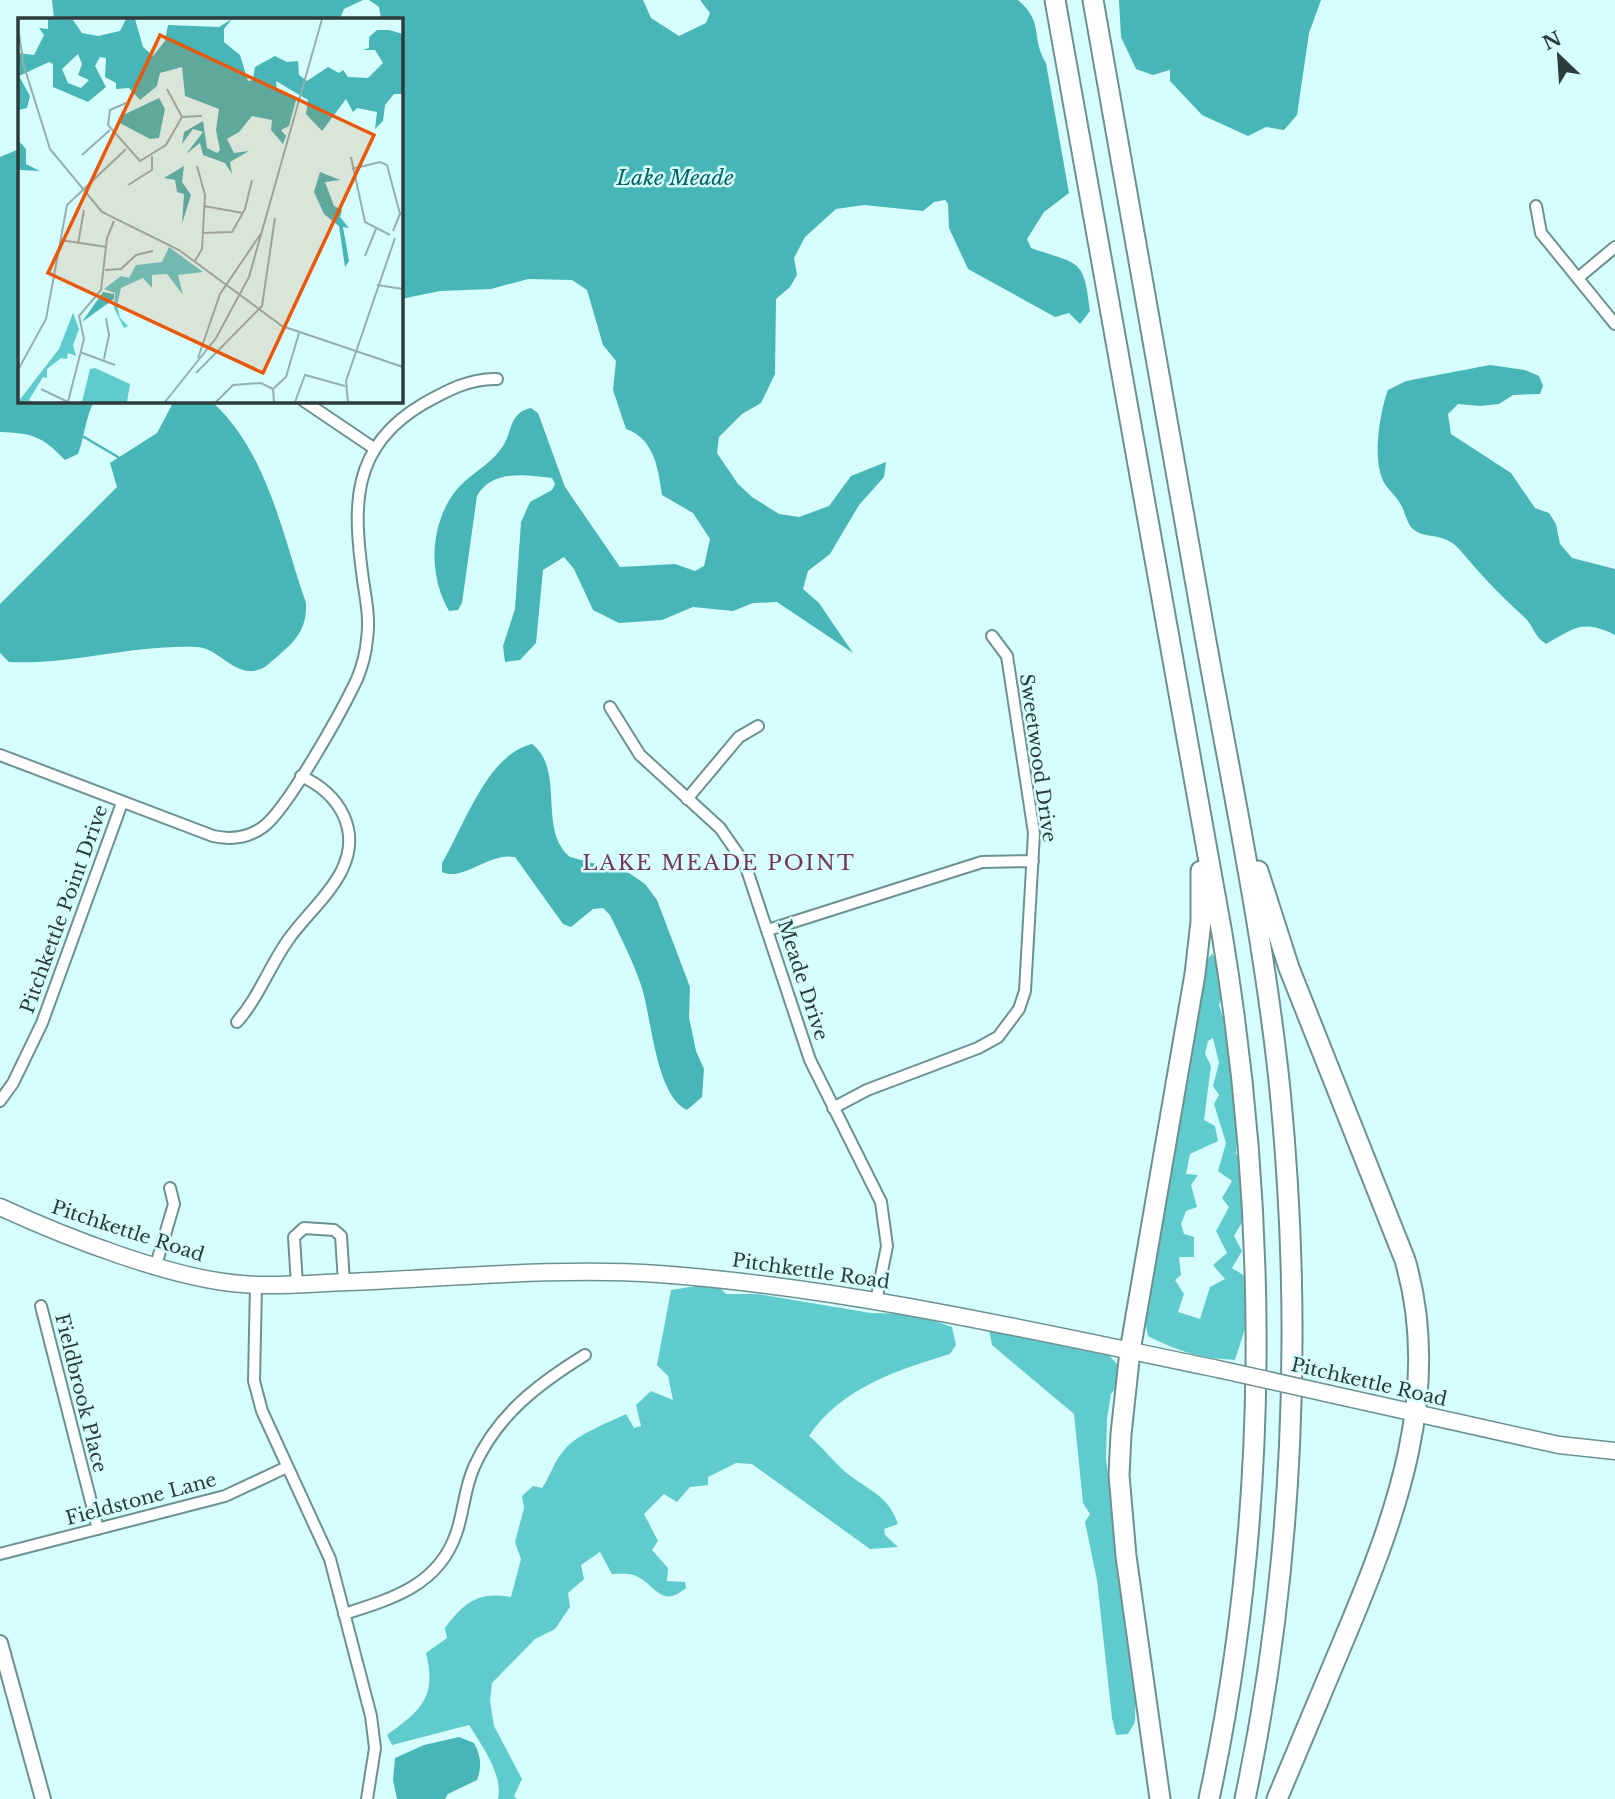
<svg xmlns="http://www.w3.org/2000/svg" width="1615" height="1799" font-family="'Libre Baskerville',serif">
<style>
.forest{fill:#60cbcc;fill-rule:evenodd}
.water{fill:#48b6b6}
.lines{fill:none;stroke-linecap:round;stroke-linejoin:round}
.stream{stroke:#48b6b6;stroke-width:2.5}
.minor-casing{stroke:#6d9191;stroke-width:14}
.tertiary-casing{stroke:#6d9191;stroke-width:18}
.secondary-casing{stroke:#6d9191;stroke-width:19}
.motorway-casing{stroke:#6d9191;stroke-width:23}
.minor{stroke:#fff;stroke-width:10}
.tertiary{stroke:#fff;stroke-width:14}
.secondary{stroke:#fff;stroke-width:16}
.motorway{stroke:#fff;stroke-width:19}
.secondary-bridge-casing{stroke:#6d9191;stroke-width:19;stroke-linecap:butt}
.secondary-bridge{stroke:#fff;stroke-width:16}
.labels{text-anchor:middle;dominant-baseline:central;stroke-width:5;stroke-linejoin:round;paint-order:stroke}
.street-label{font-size:19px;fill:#2c3b3b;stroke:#d7fefe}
.water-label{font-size:21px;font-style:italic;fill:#006263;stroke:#d7fefe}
.neighbourhood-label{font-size:21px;letter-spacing:2px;fill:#75365b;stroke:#d7fefe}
.inset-road{fill:none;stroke:#93b0b0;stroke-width:2}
.view{fill:#e8590c;fill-opacity:0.15;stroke:#e8590c;stroke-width:3.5}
.inset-edge{fill:none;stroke:#2c3b3b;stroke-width:3.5}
</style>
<rect width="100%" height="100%" fill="#d7fefe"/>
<path class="forest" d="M1212,954L1221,964L1225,989L1219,1005L1232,1045L1229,1059L1236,1071L1233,1104L1238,1130L1236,1153L1243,1166L1239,1182L1248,1212L1234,1236L1242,1251L1232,1268L1245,1276L1250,1313L1235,1360C1199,1358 1180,1352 1148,1336L1145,1320L1199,969ZM1213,1038L1219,1063L1213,1086L1219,1095L1214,1104L1226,1143L1218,1171L1232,1181L1222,1198L1229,1207L1216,1231L1227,1253L1213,1265L1225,1279L1210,1287L1200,1319L1178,1312L1184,1294L1175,1280L1181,1275L1179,1257H1194V1237L1184,1234L1181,1224L1186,1211L1197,1207L1191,1185L1198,1175L1186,1174L1190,1154L1218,1141L1215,1126L1204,1120L1211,1066L1205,1054L1208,1041Z
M715,1283L726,1294H758L871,1313L915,1314L952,1327L956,1345L950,1354C897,1370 841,1388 809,1436C821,1446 830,1457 840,1467C862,1489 887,1491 898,1524L884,1529L885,1535L898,1547L870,1549L752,1464L736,1463L708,1477V1485L690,1487L677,1502L664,1494L644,1514L658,1541L652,1550L668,1568L667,1581L685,1582L686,1588C661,1609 656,1585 636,1576C630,1573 619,1574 612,1574L600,1552L581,1565L584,1579L568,1593L570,1607L555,1629L535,1639L492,1683L490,1701L494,1726L522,1779L514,1796L517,1799H498C503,1774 482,1746 469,1725L392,1745L387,1735C421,1710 437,1698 426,1653L447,1638L445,1628C464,1602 479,1591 511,1597L521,1559L515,1542L524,1508L522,1496L533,1486L542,1488C550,1477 553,1464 561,1454C575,1434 604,1425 626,1414L634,1428L641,1426L636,1405L651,1391L673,1400L668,1376L657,1365L671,1290Z
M996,1327L1106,1352L1119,1366L1118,1385L1111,1394L1107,1419L1106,1459L1136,1683L1135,1722L1128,1734L1116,1735L1112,1718L1097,1580L1085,1522L1090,1514L1083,1503L1074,1414L992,1345L989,1330Z"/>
<path class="water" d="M52,0H363L344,9L340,19H54Z
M369,0H643L651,18L679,36L706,23L710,13L700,0H1018C1045,23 1030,37 1046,63L1069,193L1044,212L1027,239L1031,248C1079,265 1084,257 1090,311L1080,324L1069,313L1055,317L968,269L949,228L948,204L945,200L934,202L923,211L864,205L836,209L805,237L794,258L797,275L790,287L776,299L775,374L761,403L742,414L719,437L717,453L738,484L752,497L779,514L799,517L829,506L851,476L886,462L884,477L859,505L830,554L808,571L803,589L819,603L853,653L777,602L753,603L733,611L693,607L662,620L619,623L593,610L574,569L564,557L543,570L536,643L520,660L505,662L503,646L515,609L521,522L530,502L552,490L555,484L552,478C526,475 492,469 477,496L462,603L458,610L449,611C428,575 430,526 454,493C467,475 489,466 501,449C513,433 508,413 531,408L538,413L565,487L620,567L675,564L695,571L704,566L710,539L693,513L662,495C658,467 654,439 626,429L613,390L616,361L603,345L587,290L572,280L528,279L491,289L440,291L401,299V19H381L379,7Z
M1119,0H1321L1309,33L1297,115L1284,130L1266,127L1248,136L1202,115L1170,81V70L1153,75L1136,69L1121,37Z
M19,149V401H94C85,419 85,435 78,454L65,460C42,436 32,433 0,432V157Z
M1490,365L1525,370L1539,376L1543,386L1540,394L1513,395L1499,404L1480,406L1458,404L1448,414L1451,434L1511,473L1535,508L1549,513L1556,524L1560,544L1572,558L1615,569V635C1582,619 1575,628 1546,644C1533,636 1534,625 1523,616C1500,595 1480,574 1460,550C1444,531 1425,540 1413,529C1407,524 1405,512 1401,505C1397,497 1390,492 1385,484C1371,463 1380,411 1388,390L1406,381Z
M174,401H211C267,450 282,534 306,603C307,628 297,640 278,656C273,660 266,667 261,669C234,679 220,648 197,647C134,644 72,665 9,662L0,653V604L117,487L110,463L157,433Z
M532,744C566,770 537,830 570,857L629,873L645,884L657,900L690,987L689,1017L696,1051L704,1069L702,1097L687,1110C655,1095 652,1017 641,985C633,961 621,938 610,915L603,908L593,909L571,927L563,924L515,857C489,852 463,882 442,872V863C464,827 487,754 532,744Z
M459,1737L474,1743C481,1756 482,1767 477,1780L448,1794L445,1799H397L393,1780L395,1758L424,1745Z"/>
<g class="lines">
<path class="stream" d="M84,437L118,457"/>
<g class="minor-casing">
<path id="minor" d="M1536,206L1541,233L1615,324
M1578,278L1615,247
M304,401L375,449
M610,707L640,755L720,828L745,864L810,1060L881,1202L887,1246L876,1301
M0,755L213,836C231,840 248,838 263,827C287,810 343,709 357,679C362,667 366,653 367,639C370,619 366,600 363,580C353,506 350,447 423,404C446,391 470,378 497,379
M687,799L739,737L758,726
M768,930L982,862L1033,861
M237,1022C259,997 269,967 288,940C304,917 328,897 341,872C362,831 340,794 301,776
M0,1101L13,1083L42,1023L122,803
M833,1108L867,1090L978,1048L998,1037L1019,1009L1025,991L1034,833L1007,656L992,636
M156,1265L174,1204L170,1188
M256,1285L254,1381L262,1411L330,1559L371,1716L375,1748L367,1799
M297,1285L294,1237L304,1228L334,1230L341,1236L344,1282
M41,1306L98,1529
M0,1554L225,1496L287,1467
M344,1614C391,1599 438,1586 456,1534C464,1512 464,1489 474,1467C497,1415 538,1384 585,1355"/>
</g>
<g class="tertiary-casing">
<path id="tertiary" d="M0,1643L43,1799"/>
</g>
<g class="secondary-casing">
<path id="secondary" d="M0,1207C65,1237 172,1279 242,1284C278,1287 313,1283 348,1282C449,1278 559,1267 659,1274C848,1288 1033,1331 1218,1369
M1330,1394L1559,1445L1615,1451"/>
</g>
<g class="motorway-casing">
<path id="motorway" d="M1055,0L1222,934C1269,1219 1270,1515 1209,1799
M1093,0C1130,210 1167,420 1204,630C1231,782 1264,935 1280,1090C1303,1325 1294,1567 1245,1799
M1258,871L1289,968L1405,1260C1443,1391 1396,1516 1345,1637C1322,1691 1300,1745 1277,1799
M1160,1799L1126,1556L1119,1475L1121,1434L1130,1351L1195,974L1201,922V871"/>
</g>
<use href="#minor" class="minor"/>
<use href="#tertiary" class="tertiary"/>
<use href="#secondary" class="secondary"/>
<use href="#motorway" class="motorway"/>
<g class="secondary-bridge-casing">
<path id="secondary-bridge" d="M1218,1369L1330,1394"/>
</g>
<use href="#secondary-bridge" class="secondary-bridge"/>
</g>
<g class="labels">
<g class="street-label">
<text transform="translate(1038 758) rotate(82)">Sweetwood Drive</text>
<text transform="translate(64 909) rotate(-70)">Pitchkettle Point Drive</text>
<text transform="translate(803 980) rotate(72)">Meade Drive</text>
<text transform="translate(128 1231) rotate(18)">Pitchkettle Road</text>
<text transform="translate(811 1271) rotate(8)">Pitchkettle Road</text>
<text transform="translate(1369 1382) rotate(13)">Pitchkettle Road</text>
<text transform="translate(81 1393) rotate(76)">Fieldbrook Place</text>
<text transform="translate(141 1499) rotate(-15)">Fieldstone Lane</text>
</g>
<g class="water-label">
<text x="675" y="178">Lake Meade</text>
</g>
<g class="neighbourhood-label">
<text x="719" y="863">LAKE MEADE POINT</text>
</g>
</g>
<g transform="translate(18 18)">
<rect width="385" height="385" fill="#d7fefe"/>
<path d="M151,229L185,254L160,257L165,277L149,256L134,257V270L125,260L103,270L99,287L102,300L110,308L106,310L96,290L97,275L86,271L103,258L111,260L118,247L144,244ZM55,295L61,311L55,327L58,338L50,335L49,341L43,340L29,351V360L25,359L11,382L15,384H0L41,331ZM77,350L112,366L109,384H64L72,351Z" fill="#60cbcc"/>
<path d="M30,1L55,2L64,15L80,18L102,13L108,1H117L125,29L135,38L147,23L150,7L201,9L214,1L206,11V24L222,37L230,63L235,62L237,49L257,38L269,44L280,43L281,57L289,63L310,49L321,55L325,52L330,59L350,60L365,45L357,32H344L351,30V19L359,12H371L385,16V76H376L367,87L365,103L357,111L359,94L339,90L335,94L328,81L304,113L288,96L290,82L258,63L259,71L278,82L271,108L263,112L268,118L265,126L253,112L254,102L234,98L221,114L209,121L216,135L231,133L212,144L214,156L207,145L185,137L182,125L168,136L185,114L175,111L164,126L166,114L185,103L189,130L199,135L202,132L198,112L201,91L167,78L164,49L142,55L139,68L122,82L111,70L98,71V65L87,59L88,40L82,39L77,48L88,69L70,84L35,69V46L31,44L1,58L12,78L9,90L0,92V35L16,37L26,17L21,10L30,11ZM60,36L64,46L60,57L71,62L63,70L50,65L44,51ZM141,80L147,91L141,120L132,121L102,105L101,99ZM0,122L8,131V146L22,153L1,152ZM166,148L164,164L173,177L164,206L166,176L159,174L157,162L146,160ZM302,154L322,162L307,164L316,188L324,192L322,199L331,210L325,209L331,243L327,249L321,208L306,196L296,174ZM85,274L96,276V281L64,304Z" fill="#48b6b6" fill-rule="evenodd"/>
<path class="inset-road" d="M0,10L6,48L32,131L84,194L161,232L264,308L385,349M149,71L164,99M108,85L92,92L90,107L122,143L148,127L164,99L184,98M64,137L92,112M333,139L347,204L372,217M334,151L362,144L369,147L382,196L375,213M110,167L134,152V138M186,188L225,195M184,215L214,214L227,191L234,162M42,222L89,229M60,226L66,192M347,238L358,211M177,243L184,231L187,177L179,148M87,252L103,251L118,237L135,233M359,267L385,271M62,334L97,347M180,340L202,276L244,214M86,341L91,317L88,300M0,352L28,301L49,187L108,131M178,355L244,288L257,200M23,371L50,384M255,371L268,359L281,315M50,384L66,321L61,298L83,272L89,220L96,203M147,384L198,320L231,259L304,1M198,384L215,367L243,365L255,371L256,384M277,384L287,357L327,368M330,384L328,363L377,220"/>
<path class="view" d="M142,17L356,117L245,355L30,255Z"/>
<rect width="385" height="385" class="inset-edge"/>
</g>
<g transform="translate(1559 56) rotate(335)" stroke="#d7fefe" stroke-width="5" paint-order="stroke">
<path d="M0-5L12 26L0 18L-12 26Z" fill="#2c3b3b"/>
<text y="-10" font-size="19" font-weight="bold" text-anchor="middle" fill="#2c3b3b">N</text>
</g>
</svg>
